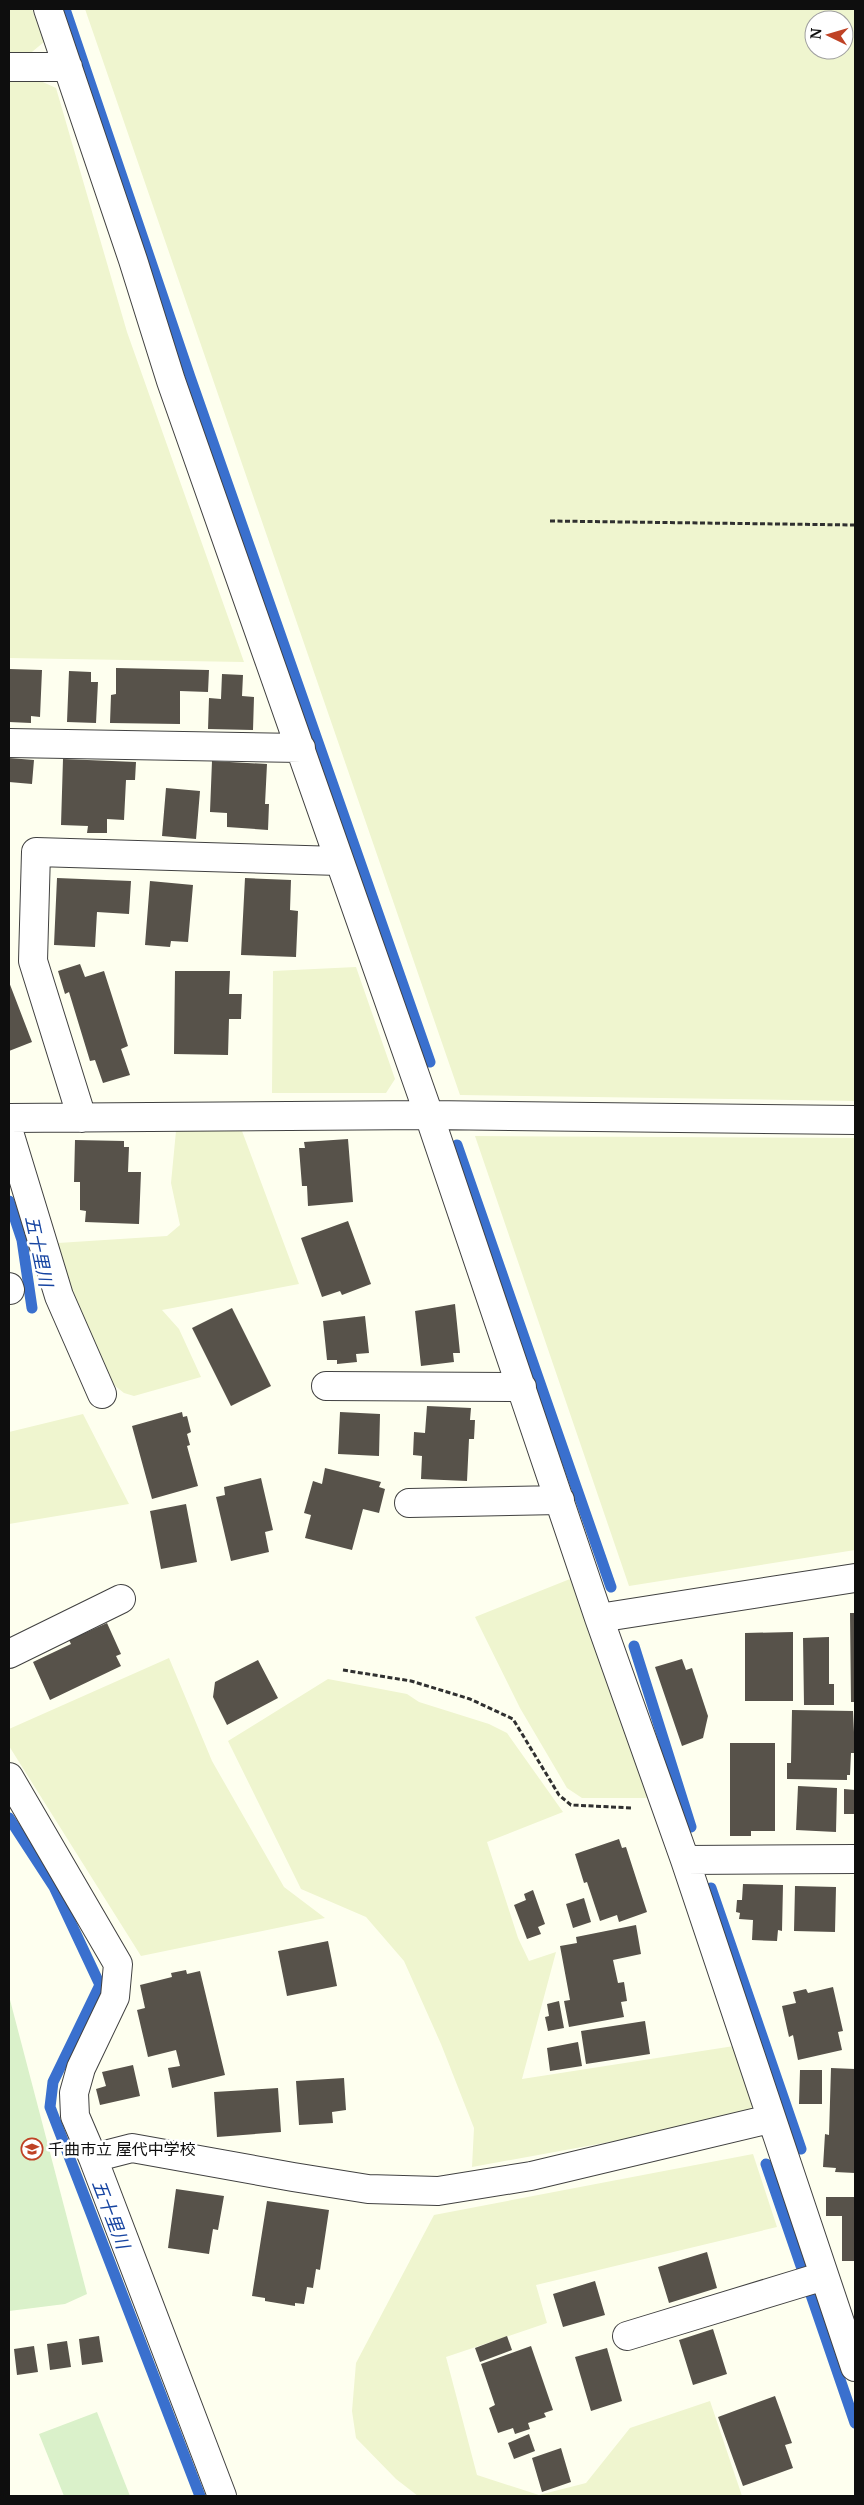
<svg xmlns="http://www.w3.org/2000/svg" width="864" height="2505" font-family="Merriweather,'Noto Sans JP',serif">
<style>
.farmland{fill:#eff5cf;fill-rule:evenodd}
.pitch{fill:#daf1ca}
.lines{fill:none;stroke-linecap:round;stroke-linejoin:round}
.stream{stroke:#3a70ce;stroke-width:11}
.building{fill:#57524a}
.street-casing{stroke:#414141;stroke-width:30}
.path{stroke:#303030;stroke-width:3;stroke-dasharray:5 2.5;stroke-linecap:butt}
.street{stroke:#fff;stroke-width:28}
.labels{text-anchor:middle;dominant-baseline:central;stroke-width:5;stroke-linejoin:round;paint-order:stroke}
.poi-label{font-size:16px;fill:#0e0e0e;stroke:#fff;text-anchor:start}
.water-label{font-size:18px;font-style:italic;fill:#1644a1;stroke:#fff}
</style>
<rect width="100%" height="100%" fill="#feffef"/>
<path class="farmland" d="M9,9H32L44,42L27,56L9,55Z
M85,9H855V1101L460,1095ZM814,20H844V50H814Z
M9,78H34L56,88L127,332L244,662L9,658Z
M356,967L395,1079L386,1093H272L273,971Z
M176,1131H242L299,1284L162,1310L179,1329L201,1377L134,1396L124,1393L109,1381L70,1293L58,1243L167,1236L180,1225L171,1183Z
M475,1136L855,1138V1550L629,1586Z
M83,1414L129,1504L9,1524V1432Z
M570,1579L650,1798H582L567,1788L520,1708L475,1617Z
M169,1658L212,1761L284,1887L325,1918L141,1956L9,1746V1729Z
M328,1679L407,1694L419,1702L489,1724L507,1733L563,1812L487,1842L518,1938L529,1961L556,1952L522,2079L734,2046L757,2115L472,2167L474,2128L441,2044L404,1961L366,1917L301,1889L228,1741Z
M753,2154L777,2227L536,2285L547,2323L446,2357L477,2475L539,2495L586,2483L630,2428L710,2401L742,2496H418L396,2479L356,2438L352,2411L356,2363L434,2215Z"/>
<path class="pitch" d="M9,1996L87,2294L65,2304L9,2311Z
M97,2412L130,2496H64L39,2434Z"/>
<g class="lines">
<path class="stream" d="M65,9L190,377L430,1062
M457,1145L611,1587
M9,1201L22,1240L32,1308
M634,1646L691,1827
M9,1818L54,1887L100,1985L53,2082L50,2107L200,2496
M711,1888L801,2149
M766,2164L855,2423"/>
</g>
<path class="building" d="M116,668L209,670L208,692L180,691V724L110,723L111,695L116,694Z
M9,669L42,670L40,717L31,716V723L9,722Z
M69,671L91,672V682H98L96,723L67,722Z
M222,674L243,675L242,696L254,697L253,730L208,729L209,698L221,699Z
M9,758L34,760L32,784L9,782Z
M63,759L136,762L135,780H126L124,820L107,819V833H87L88,826L61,825Z
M212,761L267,764L265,804H269L268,830L227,827V813L210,812Z
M166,788L200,791L196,839L162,836Z
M57,878L131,881L129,914L97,912L95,947L54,945Z
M245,878L291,880L290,910L298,911L296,957L241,955Z
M150,881L193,885L188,942L171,941L170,947L145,945Z
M80,964L85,977L104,971L128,1046L121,1049L130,1075L103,1083L95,1060L90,1061L69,992L65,994L58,971Z
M175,971H230L229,994H242L241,1019H229L228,1055L174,1054Z
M9,982L32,1042L9,1051Z
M348,1139L353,1202L308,1206L307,1186H302L299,1148H305L304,1142Z
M75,1140L124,1141V1147H129L128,1172H141L139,1224L85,1222L86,1211L80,1210V1182H74Z
M348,1221L371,1284L342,1295L340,1291L322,1297L301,1238Z
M455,1304L460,1353H453L454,1362L421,1366L415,1311Z
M232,1308L271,1386L231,1406L192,1328Z
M365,1316L369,1353L356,1354L357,1362L337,1364V1360H327L323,1321Z
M427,1406L471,1408L470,1420H475L474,1439H469L467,1481L421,1479L422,1456L413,1455L414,1432L425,1433Z
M182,1412L183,1417L187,1416L191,1432L187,1434L190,1445L187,1446L198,1486L152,1499L132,1426Z
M340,1412L380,1414L379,1456L338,1454Z
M325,1468L381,1482L379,1487L385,1489L379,1513L363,1509L352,1550L305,1538L311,1515L304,1513L313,1481L322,1484Z
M261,1478L273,1530L265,1532L269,1552L231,1561L216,1497L225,1495L224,1487Z
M186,1504L197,1562L161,1569L150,1511Z
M850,1613H855V1702H851Z
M107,1623L121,1654L116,1656L121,1666L50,1700L33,1662L71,1644L69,1640Z
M793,1632V1701H745V1633Z
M829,1637V1684H834V1705H804L803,1638Z
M682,1659L686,1670L692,1668L708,1716L703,1738L682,1746L655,1667Z
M258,1660L278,1698L227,1725L213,1697L215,1682Z
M792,1710L853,1711L855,1753H851L850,1775H847V1780L787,1779V1763H791Z
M730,1743H775V1831H751V1836H730Z
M798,1786L837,1788L836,1832L796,1830Z
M844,1789L855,1790V1814H844Z
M619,1839L622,1848L626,1847L647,1912L619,1922L617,1915L600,1921L587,1882L584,1883L575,1854Z
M743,1884L783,1885L782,1931L778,1930L777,1941L752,1940L753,1920L739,1919L740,1913L736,1912L737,1900H742Z
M795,1886L836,1887L835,1932L794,1931Z
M533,1890L545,1924L538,1927L541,1934L527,1939L514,1905L526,1900L524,1894Z
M584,1898L591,1922L573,1928L566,1904Z
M636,1925L641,1954L613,1960L618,1983L624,1982L627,2001L621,2002L624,2017L569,2027L564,2001L570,2000L560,1946L577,1943L576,1937Z
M328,1941L337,1986L287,1996L278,1951Z
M186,1970L187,1974L200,1971L225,2075L172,2088L168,2068L180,2066L176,2050L148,2057L137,2010L145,2008L140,1985L172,1977L171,1973Z
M833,1987L843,2031L838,2032L842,2050L798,2060L793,2035L789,2037L782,2006L796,2003L793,1992L806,1989L808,1993Z
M559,2001L564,2028L548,2031L545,2017L549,2016L547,2004Z
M645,2021L650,2054L586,2064L581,2031Z
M578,2042L582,2066L550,2071L547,2048Z
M133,2065L140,2096L100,2105L96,2089L106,2086L102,2072Z
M831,2068L855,2069V2173L835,2172L836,2168L823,2167L825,2134L829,2135Z
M800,2070H822V2104H799Z
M344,2078L346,2110L332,2112L333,2123L299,2125L296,2081Z
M278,2088L281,2132L217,2137L214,2092Z
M176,2189L224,2196L218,2230L213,2229L209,2254L168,2248Z
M826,2197H855V2261H842V2216H826Z
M267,2201L329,2210L320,2270L316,2269L313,2288L307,2287L304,2304L295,2303V2306L265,2301V2298L252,2296Z
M707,2252L717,2288L669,2303L658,2267Z
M595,2281L605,2315L563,2327L553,2294Z
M713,2329L727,2374L693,2385L679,2340Z
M99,2336L103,2362L82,2365L79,2339Z
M507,2336L512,2350L480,2362L475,2348Z
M67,2341L71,2367L50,2370L47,2344Z
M34,2346L38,2372L17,2375L14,2349Z
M531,2346L553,2410L544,2413L546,2417L528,2423L530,2429L515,2434L513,2428L498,2433L489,2408L495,2405L481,2364Z
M607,2348L622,2401L591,2411L575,2357Z
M775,2396L792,2443L785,2445L793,2468L743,2486L718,2417Z
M529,2434L535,2451L514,2459L508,2443Z
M561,2448L571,2482L542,2492L532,2458Z"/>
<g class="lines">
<g class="street-casing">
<path id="street" d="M48,9L133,260L171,381L429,1115L599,1618L685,1860L855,2367
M9,67H68
M9,743L301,748
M9,1118L429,1115L855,1120
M82,1118L33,961L36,852L339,861
M9,1132L59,1296L102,1394
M9,1287L10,1290
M326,1386L522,1387
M409,1503L560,1500
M599,1618L855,1578
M9,1654L121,1599
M9,1777L118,1964L115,1997L81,2068L74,2093L75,2116L93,2158L222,2496
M685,1860L855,1859
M93,2158L132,2148L293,2177L368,2189L438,2191L531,2176L770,2119
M627,2336L824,2276"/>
</g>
<path class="path" d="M550,521L855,525
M343,1670L411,1681L470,1699L513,1719L559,1795L571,1805L632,1808"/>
<use href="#street" class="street"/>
</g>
<defs>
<g id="school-ring" transform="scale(1.125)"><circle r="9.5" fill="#fff" stroke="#bf4225" stroke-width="1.5"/><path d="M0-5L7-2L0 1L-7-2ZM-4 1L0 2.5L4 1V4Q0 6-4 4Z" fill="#bf4225"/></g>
</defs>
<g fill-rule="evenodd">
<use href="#school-ring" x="32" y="2149"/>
</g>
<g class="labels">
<g class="poi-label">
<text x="48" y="2149">千曲市立 屋代中学校</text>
</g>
<g class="water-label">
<text transform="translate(39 1251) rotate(78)">五十里川</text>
<text transform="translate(111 2214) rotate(69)">五十里川</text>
</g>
</g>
<rect width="864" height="2505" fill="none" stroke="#0e0e0e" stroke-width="20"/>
<g transform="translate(829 35) rotate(275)"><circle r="24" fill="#ffffff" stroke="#9f9f9f"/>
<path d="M0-4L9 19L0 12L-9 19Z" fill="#bf4225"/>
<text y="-8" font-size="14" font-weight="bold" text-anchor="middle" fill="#0e0e0e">N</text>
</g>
</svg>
